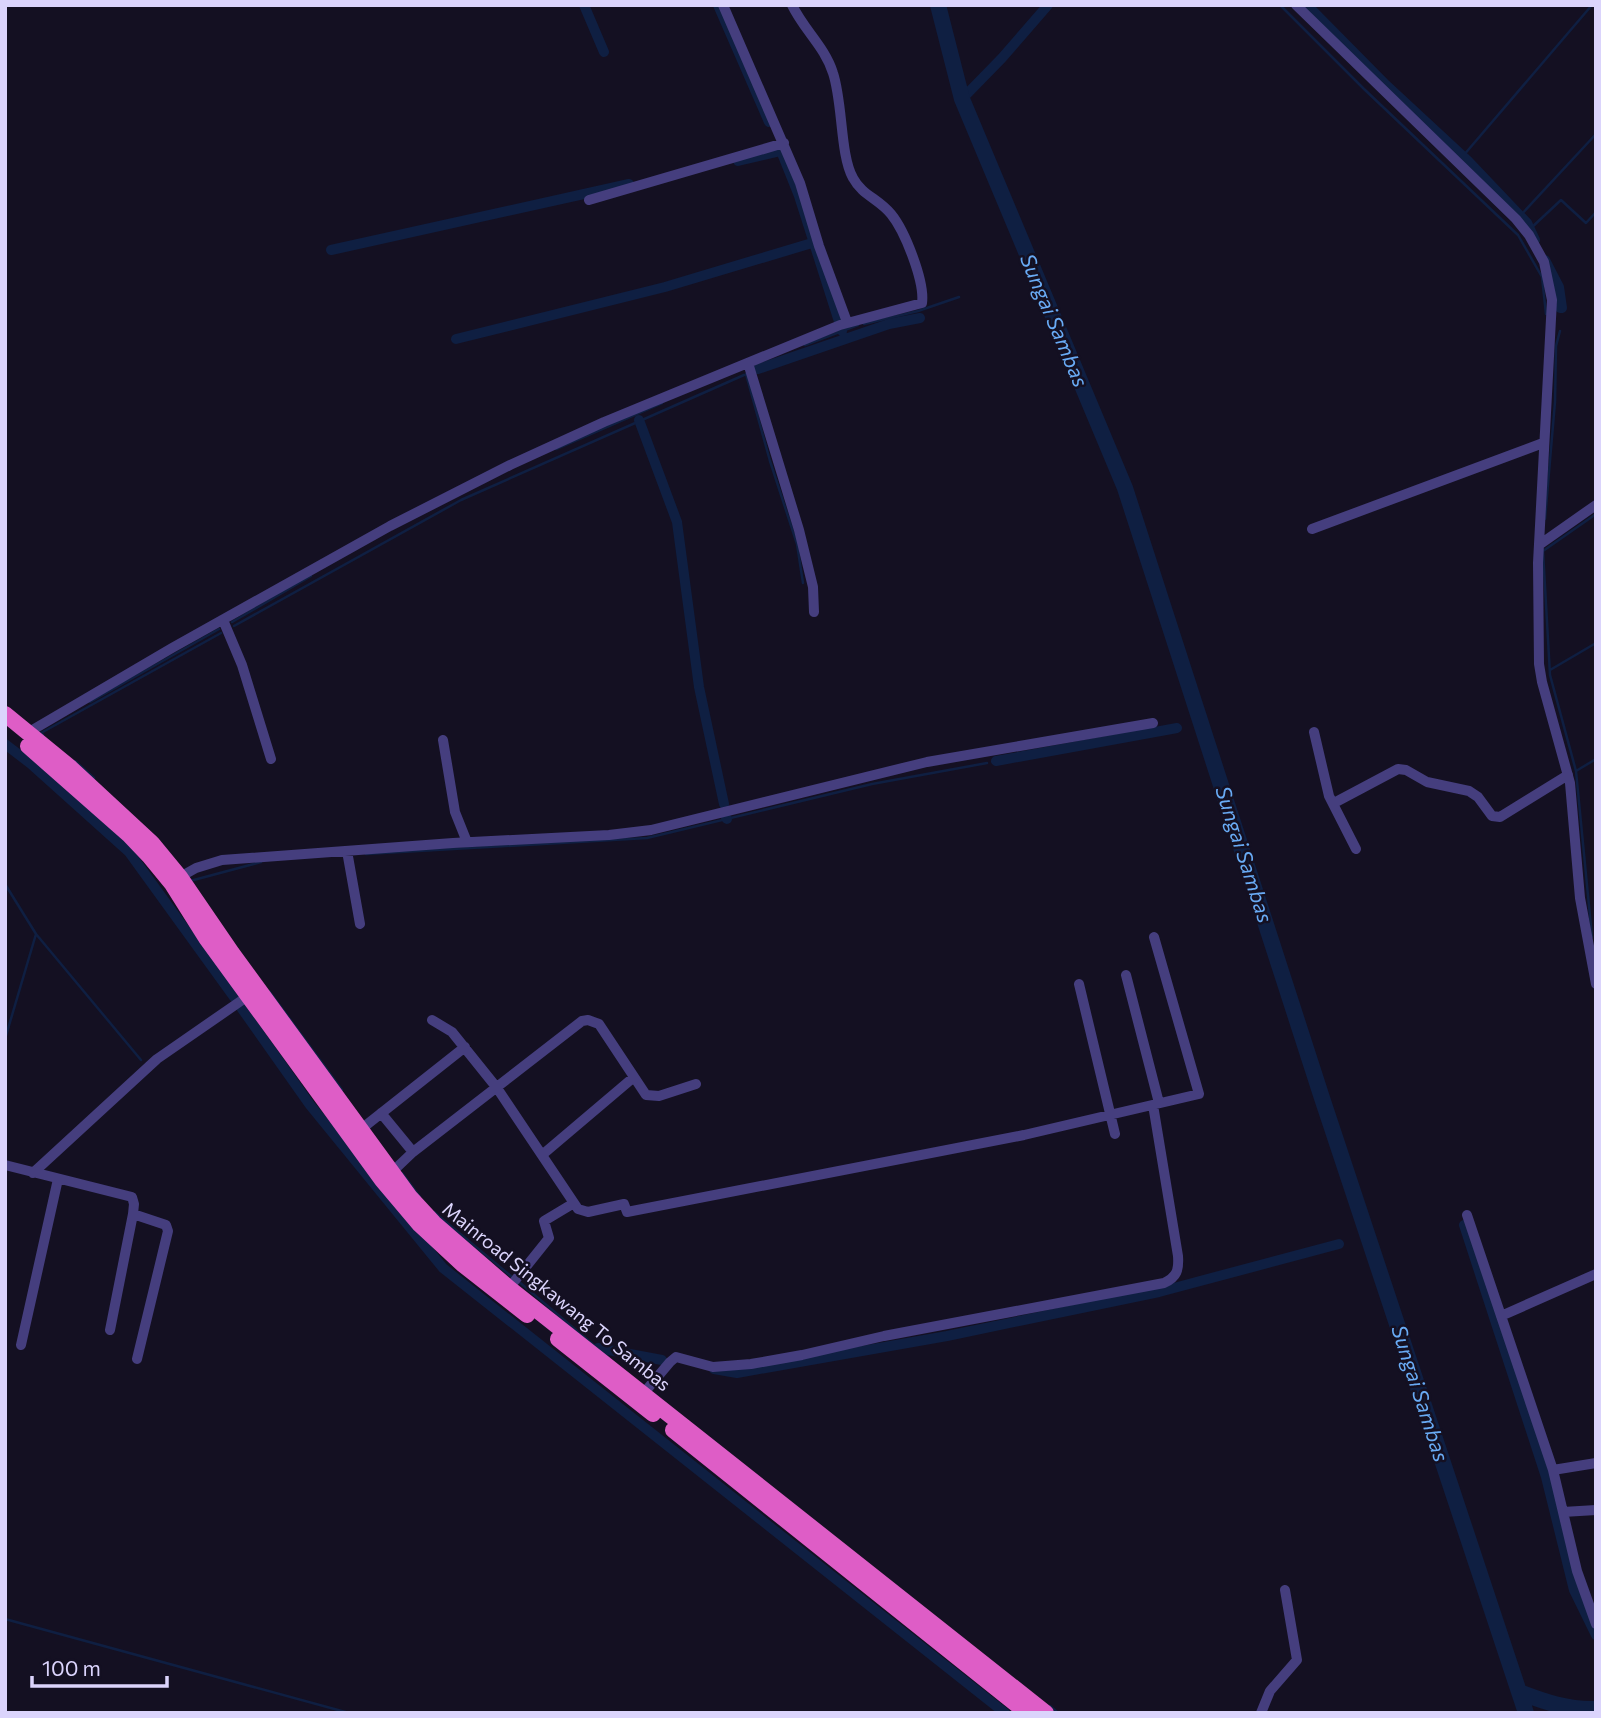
<svg xmlns="http://www.w3.org/2000/svg" width="1601" height="1718" font-family="Commissioner,sans-serif">
<style>
.lines{fill:none;stroke-linecap:round;stroke-linejoin:round}
.stream{stroke:#0f1f42;stroke-width:2.5}
.canal{stroke:#0f1f42;stroke-width:10}
.river{stroke:#0f1f42;stroke-width:16}
.minor{stroke:#453e7e;stroke-width:10}
.trunk{stroke:#de5dc6;stroke-width:16}
.labels{text-anchor:middle;dominant-baseline:central;stroke-width:5;stroke-linejoin:round;paint-order:stroke}
.street-label{font-size:19px;fill:#dbd4fc;stroke:#141022}
.water-label{font-size:21px;font-style:italic;fill:#69abf5;stroke:#141022}
</style>
<rect width="100%" height="100%" fill="#141022"/>
<g class="lines">
<path class="stream" d="M1280,5L1364,89L1518,235L1542,277L1546,314
M1463,156L1592,5
M1520,216L1596,134
M1530,229L1561,200L1586,223L1596,212
M864,324L918,311L959,297
M805,345L858,325
M746,374L770,461L797,544L803,583
M556,449L662,403
M1545,519L1555,402L1556,346L1560,331
M232,622L311,576
M234,626L461,500L744,375
M1550,670L1596,643
M90,702L219,629
M43,735L41,733L221,633
M75,761L94,778
M1576,771L1596,759
M366,854L647,838L872,784L987,763
M190,881L261,862
M5,884L36,934
M1592,937L1576,771L1550,675L1543,551L1596,514
M269,991L342,1090
M5,1039L36,934L141,1060
M402,1173L420,1197
M434,1212L512,1277
M518,1281L609,1358
M5,1619L349,1713
M1050,1706L1058,1713"/>
<path class="canal" d="M584,5L604,52
M718,5L769,122
M1307,5L1386,85L1468,161L1527,223L1535,240
M962,99L1002,58L1048,5
M738,161L781,151L799,196L842,331
M331,250L629,184
M1545,260L1559,287L1562,308H1560
M456,339L665,287L812,243
M758,369L889,324L920,318
M639,420L677,522L699,687L724,804
M5,744L31,764L129,852L234,997
M996,761L1177,728
M726,818L727,819
M240,1006L310,1105L443,1268L1005,1713
M1464,1225L1546,1477L1574,1590L1596,1635
M598,1348L662,1360
M714,1369L737,1373L947,1336L1159,1292L1339,1244"/>
<path class="river" d="M938,5L962,99L1125,488L1322,1098L1526,1713
M1519,1692C1545,1702 1568,1710 1596,1709"/>
<path class="minor" d="M723,5L800,183L819,246L847,322
M1296,5L1516,219L1529,235L1544,262L1552,300L1538,563L1539,664L1542,682L1570,783L1580,898L1596,984
M589,200L784,143
M748,363L799,530L813,587L814,612
M1312,529L1543,443
M1539,545L1596,505
M223,620L242,665L271,759
M29,732L172,648L390,526L510,465L604,422L840,325L922,303C925,282 905,231 891,214C879,199 862,195 853,178C840,155 843,103 833,73C825,47 804,30 792,5
M1314,732L1329,796L1356,849
M443,740L455,812L467,842
M1334,803L1398,769L1406,770L1427,782L1469,791L1478,797L1492,816L1500,817L1568,775
M347,851L360,924
M180,877L196,868L222,860L453,843L609,835L651,830L927,762L1153,723
M1126,975L1159,1103
M1079,984L1115,1134
M432,1020L452,1032L497,1088L578,1209L588,1212L624,1204L627,1212L1024,1135L1199,1094L1154,937
M381,1113L413,1152
M360,1130L465,1047
M542,1155L634,1077
M5,1165L132,1197L134,1204L133,1214L166,1225L168,1231L137,1359
M392,1172L413,1152L582,1021L588,1020L599,1024L646,1095L659,1096L696,1084
M33,1173L157,1059L248,996
M1467,1215L1553,1470L1577,1571L1596,1624
M509,1288L549,1238L544,1221L574,1203
M1501,1316L1596,1274
M110,1330L133,1214
M21,1345L58,1179
M643,1394L670,1362L676,1357L713,1367L751,1364L802,1355L884,1336L1164,1283C1177,1277 1179,1270 1178,1256L1153,1105
M1553,1470L1596,1463
M1563,1512L1596,1510
M1261,1713L1270,1691L1297,1660L1285,1590"/>
<path class="trunk" d="M5,714L71,768L152,843L180,877L232,953L410,1197L434,1223L509,1288L1046,1713
M28,746L129,835L149,856L172,884L206,938L382,1180L420,1225L462,1264L527,1315
M558,1339L653,1414
M673,1430L1027,1713"/>
</g>
<g class="labels">
<g class="street-label">
<text transform="translate(557 1296) rotate(39)">Mainroad Singkawang To Sambas</text>
</g>
<g class="water-label">
<text transform="translate(1055 320) rotate(67)">Sungai Sambas</text>
<text transform="translate(1245 854) rotate(72)">Sungai Sambas</text>
<text transform="translate(1421 1393) rotate(72)">Sungai Sambas</text>
</g>
</g>
<rect width="1601" height="1718" fill="none" stroke="#dbd4fc" stroke-width="14"/>
<path d="M32 1676v10h135v-10" fill="none" stroke="#dbd4fc" stroke-width="3.5"/>
<text x="42" y="1676" font-size="21" fill="#dbd4fc" stroke="#141022" stroke-width="5" paint-order="stroke">100 m</text>
</svg>
